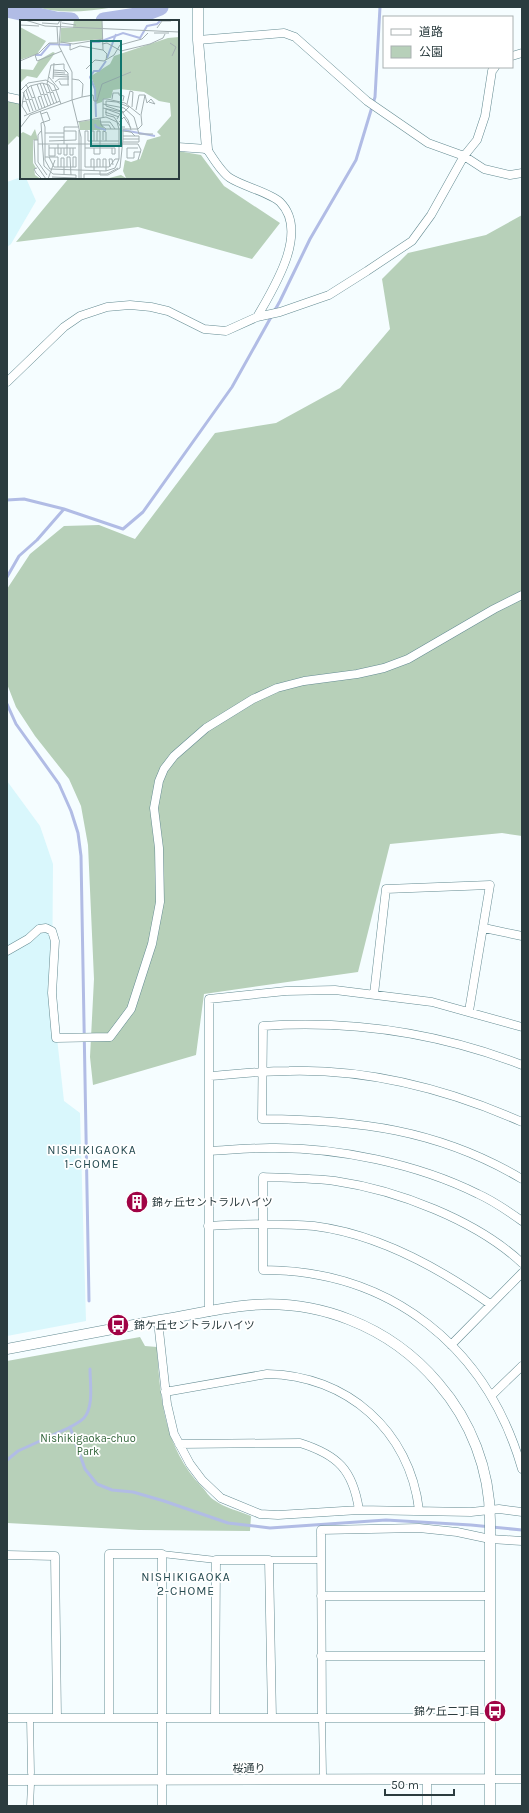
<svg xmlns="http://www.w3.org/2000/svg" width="529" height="1813" font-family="Karla,'Noto Sans JP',sans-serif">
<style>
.built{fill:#d9f7fc}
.green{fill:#b7d0b9}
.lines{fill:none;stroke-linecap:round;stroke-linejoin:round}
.stream{stroke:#b1bce5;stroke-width:3}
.river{stroke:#b1bce5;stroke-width:17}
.pedestrian-casing{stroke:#648b92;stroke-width:7}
.minor-casing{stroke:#648b92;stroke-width:9}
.tertiary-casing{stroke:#648b92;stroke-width:11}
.pedestrian{stroke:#fff;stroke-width:6}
.minor{stroke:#fff;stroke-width:8}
.tertiary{stroke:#fff;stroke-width:10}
.labels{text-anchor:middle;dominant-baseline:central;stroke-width:3.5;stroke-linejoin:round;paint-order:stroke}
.poi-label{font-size:11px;fill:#2b3c3f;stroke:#fff;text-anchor:start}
.park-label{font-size:11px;fill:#316439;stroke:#fff}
.street-label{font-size:11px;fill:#2b3c3f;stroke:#fff}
.neighbourhood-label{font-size:12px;letter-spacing:1px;fill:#264b51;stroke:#fff}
.inset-river{fill:none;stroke:#b1bce5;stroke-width:2}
.inset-road{fill:none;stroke:#a4b0b2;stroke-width:1}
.view{fill:#0f766e;fill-opacity:0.15;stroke:#0f766e;stroke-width:2}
.inset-edge{fill:none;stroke:#2b3c3f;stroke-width:2}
</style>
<rect width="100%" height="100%" fill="#f5fdff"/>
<path class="built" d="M21,177L26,178L36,201L11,244L7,247V182Z
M7,781L40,826L53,864L52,993L64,1101L80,1113L86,1321L7,1336Z"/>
<path class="green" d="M37,7H115C88,11 63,15 37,7Z
M7,101L21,103V139L17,136L7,146Z
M178,151L201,155L224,186L280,223L252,259L138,227L16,242L69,178H178Z
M522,215V836L502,833L390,844L358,972L204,994L196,1055L93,1085L90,1057L94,979L88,845L81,806L69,779L35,736L16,707L7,684V589L30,554L64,526L99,525L135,539L215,433L276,423L340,388L390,329L382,279L408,253L486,235Z
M140,1337L145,1346L157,1347C160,1399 164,1447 202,1487C206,1491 209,1497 214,1500C225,1508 239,1511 251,1516L250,1531L139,1530L7,1523V1361Z"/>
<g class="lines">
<path class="stream" d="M7,500L24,499L64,509
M7,577L19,556L37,540L64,509L123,529L143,512L232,387L280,301L310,239L356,160L375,97L380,7
M7,704L16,724L59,784L71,811L78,833L81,856L89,1301
M70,1427L85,1469L97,1484L112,1490L133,1492L164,1501L228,1523L270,1528L386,1520L471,1525L522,1530
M51,1436C61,1431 76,1426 84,1418C94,1407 90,1383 90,1369
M7,1460L18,1451L40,1441"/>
<path class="river" d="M7,9L56,20L71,21
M104,21L137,16L160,7"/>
<g class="pedestrian-casing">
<path id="pedestrian" d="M162,1554L216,1560
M269,1560H321
M30,1718L31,1773
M322,1718L323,1774
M30,1806L31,1784"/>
</g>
<g class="minor-casing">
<path id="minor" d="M198,40L284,33L295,37L367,101L428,143L464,156L484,169L510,175L522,173
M512,56L522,53
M7,97L21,100
M178,147L207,149C213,158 221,172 230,178C242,186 271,193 280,202C310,232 273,289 257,317
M7,382L64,327L80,316L107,307L130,305L151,307L168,311L204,329L226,331L257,317L280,312L329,295L367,271L412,241L431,215L464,156L477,140L485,116L492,71L495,67
M484,928L522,936
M7,951L28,939L39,929L46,928L52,931L55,941L52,993L56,1038L110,1037L131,1009L152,944L160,902L159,848L154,808L159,781L164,769L174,756L206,728L253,699L277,688L304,681L357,674L384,668L408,659L494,609L522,595
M374,994L386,889L490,885L469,1011
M522,1065C439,1033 352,1020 263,1026L262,1119C357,1120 438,1129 522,1179
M210,1076C236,1074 263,1071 289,1071C369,1069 449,1090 522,1122
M209,1151C229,1150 249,1148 270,1148C337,1147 418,1164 478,1194C494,1201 508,1211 522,1221
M208,1226C244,1224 278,1223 314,1226C378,1234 438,1267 490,1304
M522,1263C476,1220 397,1190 335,1181C311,1178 287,1178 263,1177V1270C391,1270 487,1347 522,1469
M209,1312V999L286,991L335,990L432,1002L522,1027
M158,1321L167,1404L174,1434L190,1464L202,1480L221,1498L260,1514L278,1515L359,1510L471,1512L499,1509L522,1512
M451,1345L522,1273
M165,1392L267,1374C347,1375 410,1431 419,1510
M492,1395L522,1366
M179,1444L300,1443C338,1455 353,1470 359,1510
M7,1555L55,1556L57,1718
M321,1596H490
M321,1656H490
M7,1718H490
M109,1718V1554H162V1806
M215,1718L216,1560H269L272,1718
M322,1718L321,1530L419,1528L457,1532L490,1539L522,1541
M490,1779H522
M427,1806V1780"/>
</g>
<g class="tertiary-casing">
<path id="tertiary" d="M198,7V40L207,149
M7,1349C58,1339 109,1330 160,1320C187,1316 214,1309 242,1306C316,1297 390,1326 438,1383C471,1421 490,1470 490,1520V1806
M7,1780L490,1779"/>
</g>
<use href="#pedestrian" class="pedestrian"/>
<use href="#minor" class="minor"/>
<use href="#tertiary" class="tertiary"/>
</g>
<defs>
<g id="building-disc" transform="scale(1.15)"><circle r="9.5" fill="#a00345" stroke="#fff"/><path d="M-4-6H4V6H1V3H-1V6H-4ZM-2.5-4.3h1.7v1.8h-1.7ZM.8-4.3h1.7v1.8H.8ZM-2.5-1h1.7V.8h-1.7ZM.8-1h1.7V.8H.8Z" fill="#fff"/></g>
<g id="bus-disc" transform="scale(1.15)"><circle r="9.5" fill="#a00345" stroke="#fff"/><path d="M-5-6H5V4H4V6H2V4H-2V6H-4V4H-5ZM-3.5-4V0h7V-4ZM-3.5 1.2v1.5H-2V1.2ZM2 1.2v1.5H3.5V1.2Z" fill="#fff"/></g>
</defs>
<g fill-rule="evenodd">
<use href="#building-disc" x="137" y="1202"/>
<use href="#bus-disc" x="118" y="1325"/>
<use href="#bus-disc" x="495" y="1711"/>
</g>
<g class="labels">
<g class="poi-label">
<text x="152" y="1202">錦ヶ丘セントラルハイツ</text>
<text x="134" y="1325">錦ケ丘セントラルハイツ</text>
<text x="480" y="1711" text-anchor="end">錦ケ丘二丁目</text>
</g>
<g class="park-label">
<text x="88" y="1438">Nishikigaoka-chuo<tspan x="88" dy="13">Park</tspan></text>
</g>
<g class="street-label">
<text x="249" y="1768">桜通り</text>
</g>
<g class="neighbourhood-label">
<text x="92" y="1150">NISHIKIGAOKA<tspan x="92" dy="14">1-CHOME</tspan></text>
<text x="186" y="1577">NISHIKIGAOKA<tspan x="186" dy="14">2-CHOME</tspan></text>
</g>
</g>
<g transform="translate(20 20)">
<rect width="159" height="159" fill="#f5fdff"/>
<path d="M54,0H82L83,19L40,23L41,8H53ZM0,7L26,21L17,34L0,40ZM159,17V159H85L101,155L106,158L103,151L105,140L111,142L120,139L127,120L141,116L137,112L151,96L150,83L139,81L124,72L100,69L93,70L91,78L83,79L82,82L76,84V70L71,56L90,44L94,36L148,18ZM33,32L35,33L17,58L7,56L0,63V49L13,50L19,40ZM79,99L85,110H60L59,102ZM15,109L18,120H13V143L16,148L14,149L15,155L21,159H0V114L3,112L11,116Z" fill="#b7d0b9"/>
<path class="inset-river" d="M70,22H79L103,13L120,18L127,6L137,4L141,0M15,35H21L30,24L51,25M87,38L96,14M76,97L75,69L70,57L74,51H79L86,41M75,104L76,107L86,110M103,110L135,116"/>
<path class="inset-road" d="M5,0L25,6L159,12M82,0L83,30M22,3L38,4L40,0M42,3L56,5M0,5L19,6M137,8L142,1H151M134,13H149M41,22L53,24L83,19M150,23L156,27L152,36M50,24V30L60,26L83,30L87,34L86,40M82,24L87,23L101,31L130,24L143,18L145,14M15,35L17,41L42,31M0,41L19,33L29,23H38L37,7M66,49L75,40L84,41L94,35L100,25L122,19L128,13M33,50L46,51M33,52L45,53M33,54L48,55M33,56L49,57M33,59L34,43M52,59L59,60L63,64L62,77L52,80L61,117V159M39,61L41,65H49M35,62L39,59H49M23,63L27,73L30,72L27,64L31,45L44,44V49L48,53V65M6,64L12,78L15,77M17,64L21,75L24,74L20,63M11,66L19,89M0,71L8,63L26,60L34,65L41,84M3,72L6,80L9,79L6,70M125,75L127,83L131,79L135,84L129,82M62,77L73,75L74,81H77L82,64L111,52M92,79L93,73H99V75L104,76L103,81M2,82L6,81L10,92M34,84L30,73L33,72L37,83M83,84L104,88L114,97L119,114H133M107,84L110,71L113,72L112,87M28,86L24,75L27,74L31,85M22,88L18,77L21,76L25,88M83,88L102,92L108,100L111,110M116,90L119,75H125M13,91L9,80L12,79L16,90M20,91L25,107V140L30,149L86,151L95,148L99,139V109L97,102L86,97L57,102M85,92L99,97M103,93L109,87L97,82L86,81V86L104,92M7,94L2,86L4,72L10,66L22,63L29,65L32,71L39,69L29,57M21,94L27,92L30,100L21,103L24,146L33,154L56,155V159M4,96L40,81M83,97V79H87L105,83L120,95M80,98L81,105L86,109H118L122,105L121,95L125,75M97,99L100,94L86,89V95L94,97L101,107H105M80,102H90L95,109M99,102L104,97L111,108M81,105H89L91,109M0,108L10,95L52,80V52L39,26L41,0M59,110V159M100,110L103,111V119H119V116H103M21,111L18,115V142L27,155M103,111L111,112L115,116M25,113H44M29,117H44M18,120H14L15,143L26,159M83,120V111L86,112V121M29,121L56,120V111H44M68,121V111H65V147H89L95,139H99M68,121H99M71,121V111H74V121M103,122H119V119M18,124H118L121,130L118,140M38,124V134H41V128M44,124V107H58M29,125V136H35V128M29,128H56M44,128V135H47V124M50,128V135H53V128M65,128H95M74,128V134H80V111H77V121M92,128V134H95V128M118,128H107V138H114V132H121M25,137H38V147M29,137L34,147H53M53,137H56V147H53ZM41,147V138H44V155M47,147V137H50L51,155M71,147V139H74V151M77,147V139H80V147M83,147V139H86V151M90,147L89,139H92L93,145M17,148L14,149L16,153L22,159M80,151V155H88L100,148L103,119M32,157L56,158M28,159L35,140M64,159V154H87L98,148"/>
<path class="view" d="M71,21H101V126H71Z"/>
<rect width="159" height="159" class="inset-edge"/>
</g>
<rect width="529" height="1813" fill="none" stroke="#2b3c3f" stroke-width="16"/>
<rect x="383" y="16" width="130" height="52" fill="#ffffff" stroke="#aab1b2"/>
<rect x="391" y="29" width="20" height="6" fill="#ffffff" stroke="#aab1b2"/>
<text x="419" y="36" font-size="12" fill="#2b3c3f">道路</text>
<rect x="391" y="46" width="20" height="12" fill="#b7d0b9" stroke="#aab1b2"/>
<text x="419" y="56" font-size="12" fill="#2b3c3f">公園</text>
<path d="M385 1789v6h69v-6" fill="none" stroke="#2b3c3f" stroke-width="2"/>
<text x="391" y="1789" font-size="12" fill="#2b3c3f" stroke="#ffffff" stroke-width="3" paint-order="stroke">50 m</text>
</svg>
